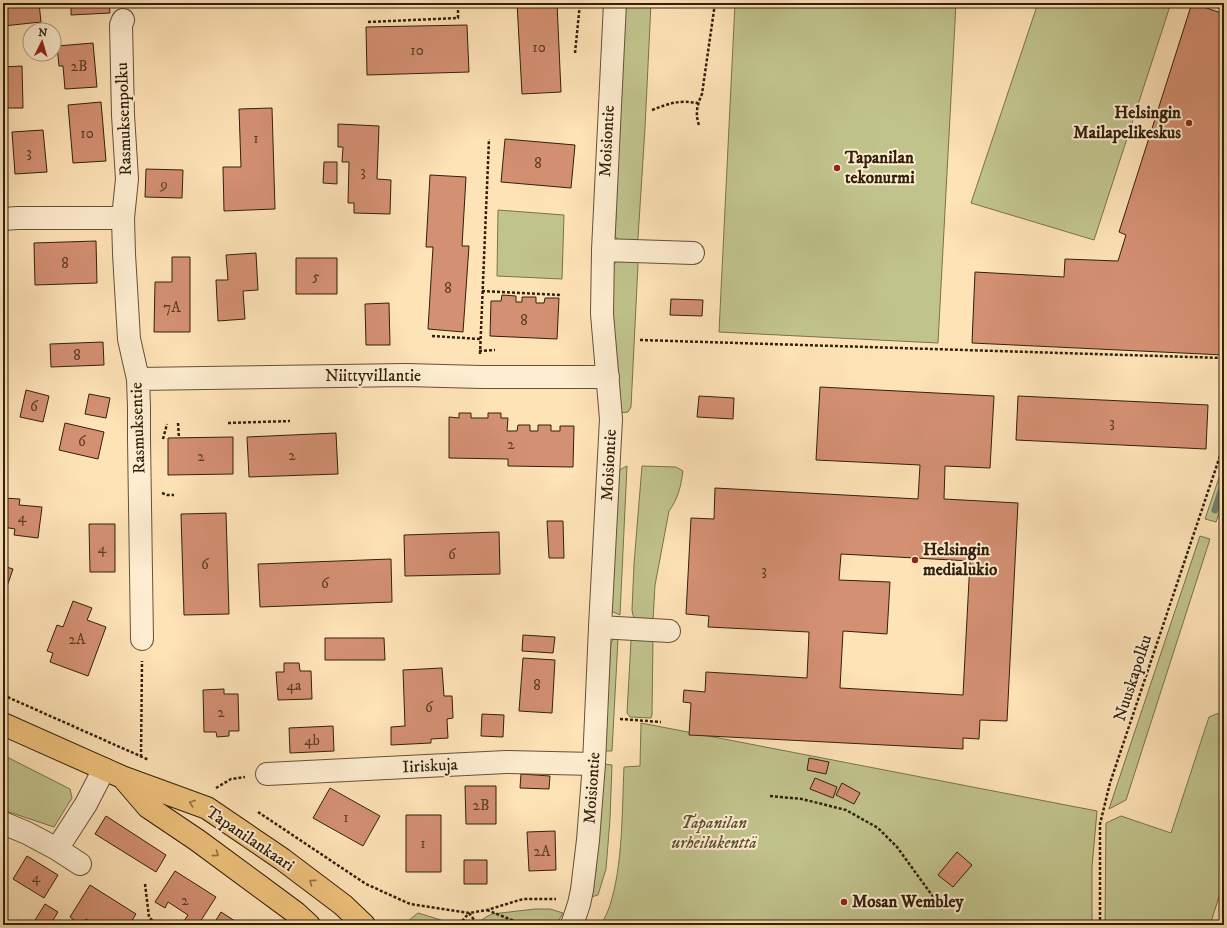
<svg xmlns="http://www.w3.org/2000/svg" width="1227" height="928" font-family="'IM FELL DW Pica',serif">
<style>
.green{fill:#c1c38d;stroke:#7a724c}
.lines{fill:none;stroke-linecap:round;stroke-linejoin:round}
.stream{stroke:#747e70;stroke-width:7}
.building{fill:#d49073;stroke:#32200c;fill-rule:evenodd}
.minor-casing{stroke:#655137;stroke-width:24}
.major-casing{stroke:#32200c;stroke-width:24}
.path{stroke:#32200c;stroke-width:2.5;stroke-dasharray:3 2;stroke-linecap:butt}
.minor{stroke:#feedd0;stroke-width:22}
.major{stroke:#efc27c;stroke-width:22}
.oneway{stroke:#907144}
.poi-dot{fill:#8f2418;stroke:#feedd0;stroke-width:1.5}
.labels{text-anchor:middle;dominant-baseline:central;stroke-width:4;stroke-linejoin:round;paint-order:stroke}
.number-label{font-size:15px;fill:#5a3c26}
.poi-label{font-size:17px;font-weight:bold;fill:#32200c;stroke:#feedd0;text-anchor:start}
.street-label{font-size:17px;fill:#32200c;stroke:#feedd0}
.park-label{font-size:17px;font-style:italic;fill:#5d5133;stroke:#feedd0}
</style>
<rect width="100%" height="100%" fill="#fee3b7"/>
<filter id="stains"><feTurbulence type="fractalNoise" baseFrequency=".005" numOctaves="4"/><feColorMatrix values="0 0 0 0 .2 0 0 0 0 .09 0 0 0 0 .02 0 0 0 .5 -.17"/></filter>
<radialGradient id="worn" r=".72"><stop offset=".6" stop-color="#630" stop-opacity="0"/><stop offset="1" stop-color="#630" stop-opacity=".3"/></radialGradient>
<path class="green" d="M625,3H651L645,128L638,238L637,241L618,240L615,236Z
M735,3H956L938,343L719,332Z
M1038,3H1171L1094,240L971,203Z
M1204,3H1224V10Z
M498,210L564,215L562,279L497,276Z
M622,258L636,259L638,264L631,407L628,412L619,413L613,310L612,268L615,263Z
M1224,463V498L1216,522L1205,519Z
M627,466L620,615L611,611L618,473L621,469Z
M642,466L676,467L683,471C681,486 678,499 669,511L655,585L653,620L635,619L633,615L632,610L634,564Z
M1200,536L1210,539L1126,800L1109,809Z
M653,638L652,715L651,718L630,717L627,713L631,641L633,639Z
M614,639H618L612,751H605L611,642Z
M1224,711V881L1210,925H1105L1106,823L1121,816L1171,833L1209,717Z
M641,723L1097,811L1092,867V925H601C604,919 608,912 610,905C623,865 622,810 624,767L640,766Z
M3,755L70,789L72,798L54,827L3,810Z
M604,764L612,765L610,819L606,869L598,895L591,897L596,870Z
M535,909H550L563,913L556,925H475L486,917L492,914Z
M418,913L441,920L446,925H403Z"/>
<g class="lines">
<path class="stream" d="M1215,510L1224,482"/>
</g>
<path class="building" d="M3,3H39L41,22L3,26Z
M71,3H109L110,13L71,15Z
M517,3H557L561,92L522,94Z
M1192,3L1224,14V269L1219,284L1224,285V355L972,343L975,272L1064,277L1065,259L1118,261L1126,235L1119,232Z
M467,25L469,72L367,75L366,27Z
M93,43L97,87L65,89L63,66H59L57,46Z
M22,66L23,108H3V67Z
M101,102L106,161L73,163L68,105Z
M272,108L275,209L224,211L223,167H241L239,109Z
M338,124L379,126L377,179L391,180L390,214L354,213V203H348L349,162H342L343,147H338Z
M43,130L47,172L15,174L12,132Z
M505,139L575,145L571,188L501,182Z
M324,162H337V184L323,183Z
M146,169L183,170L182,198L145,197Z
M430,175L466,177L462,246H469L463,332L428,329L433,247H426Z
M96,241L97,283L35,285L34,243Z
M256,253L258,290L243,291L245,319L218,321L216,280H228L226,255Z
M172,257H190V332H154L155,282H172Z
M296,258H337V294H296Z
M502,295L516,296V302H522V297H536V303H544L545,298H559L557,339L490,336L491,301H501Z
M671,299L703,300L702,316L670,315Z
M389,303L390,345H366L365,304Z
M103,342L104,365L51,367L50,344Z
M820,387L994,396L990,468L945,466L944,499L1018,503L1007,721L980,720L979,739L963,738V749L689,735L691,703L683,702L684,690L705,692L706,672L807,678L809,632L708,627L709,616L686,614L691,518L714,519L715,488L918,499L920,465L816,460ZM841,554L970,561L963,695L840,688L843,631L887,634L890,582L839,580Z
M26,390L49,396L43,422L20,417Z
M89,394L110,398L106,418L85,414Z
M699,396L734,398L733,419L697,417Z
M1018,396L1208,405L1206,449L1016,440Z
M459,413H471V418H488V413H501V418H508L507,431H517L518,425H530V431H538V425H551V431H560V426H574L573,467L508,466V459L449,458V417L459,418Z
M65,423L104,432L98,459L59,450Z
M336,433L338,474L249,477L247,437Z
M233,437V474L168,475V438Z
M3,498L20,499L19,505L42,507L38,538L14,535L15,529L3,527Z
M226,513L229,614L184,615L181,514Z
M547,521H563L564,558H549Z
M89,524H115V572H90Z
M499,532L500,574L405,576L404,535Z
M391,559L392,602L260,607L258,564Z
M3,566L13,569L3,598Z
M73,601L92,608L87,620L106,627L88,676L50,662L53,653L47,651L57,625L63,627Z
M523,635L555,637L553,653L522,651Z
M325,638H384L385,660H325Z
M523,658L555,660L552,713L519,711Z
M284,663H299L300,671H311L312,699L278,700L276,672H284Z
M442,668L444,696H452L453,718L447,719L448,738L431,739V743L391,745V727L405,726L403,670Z
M224,689V694H238L239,731H229V736L217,737L216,732H204L203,690Z
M482,714L504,715L503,737L481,736Z
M333,726L334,751L290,753L289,728Z
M809,758L829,762L826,774L807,770Z
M521,774L550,776L549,789L520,788Z
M815,778L837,787L833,798L810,789Z
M842,783L860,793L854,804L836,795Z
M465,786H496V824H466Z
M330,788L380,816L363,846L313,818Z
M406,815H441V872H406Z
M106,816L166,855L156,872L95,834Z
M555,831L556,870L529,871L527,832Z
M957,852L972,865L953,887L938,875Z
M27,856L58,875L44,898L13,879Z
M464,860H487V884H464Z
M175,871L216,897L198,925H190L184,921L188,915L168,902L165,908L155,902Z
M90,885L136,914L129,925H96L86,919L81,925L70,917Z
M45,904L58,912L50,925H32Z
M221,912L241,925H213Z"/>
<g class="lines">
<g class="minor-casing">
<path id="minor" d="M123,20L121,25L123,115L127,179L123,218L124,254L129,339L138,379L139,407V439L142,639
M3,219L18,218H123
M603,250L693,253
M138,379L406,375L481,377H608
M600,627L669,631
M267,774L506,762L594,764
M3,823L27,833L57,849L86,804L104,769
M57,849L80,864
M572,925L579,904L582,890L588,840L594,764L600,627L611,419L602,314L603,250L615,3"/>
</g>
<g class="major-casing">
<path id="major" d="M3,724L122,777L207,808L282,859L343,905L364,925
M124,779L148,807L197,840L296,913L309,925"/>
</g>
<path class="path" d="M368,22L458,18V3
M575,53L580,3
M652,110C670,103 678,100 698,103
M699,125C695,114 697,105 702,94L715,3
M1222,275H1224
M482,291L562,295
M432,336L480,339
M640,340L1224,358
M479,351L495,350
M480,354L489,139
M178,423L179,438
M228,423L290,421
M163,439L167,424
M162,493L167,495H174
M3,695L149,760
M620,719L661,722
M141,757L142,661
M216,788L231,779L245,777
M770,796L802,799L846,810L878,828L897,847L942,909
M258,812L366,884L410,904L469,913L487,910L523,899H556
M145,884L149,917L156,925
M487,910L524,925
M469,913L478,925
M459,925L468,914
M1100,925V824L1110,783L1224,444"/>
<use href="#minor" class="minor"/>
<use href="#major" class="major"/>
</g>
<defs><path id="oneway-chevron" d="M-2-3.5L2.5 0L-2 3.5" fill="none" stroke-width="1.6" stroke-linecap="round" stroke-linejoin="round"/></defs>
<g class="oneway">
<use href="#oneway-chevron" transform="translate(192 803) rotate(-160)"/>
<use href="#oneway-chevron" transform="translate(216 854) rotate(36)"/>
<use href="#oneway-chevron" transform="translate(312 882) rotate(-143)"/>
</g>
<g class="poi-dot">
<circle cx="1189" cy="123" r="4"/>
<circle cx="837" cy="168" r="4"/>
<circle cx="915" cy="560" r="4"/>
<circle cx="844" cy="902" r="4"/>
</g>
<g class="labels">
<g class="number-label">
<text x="539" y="47">10</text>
<text x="417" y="50">10</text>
<text x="79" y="66">2B</text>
<text x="87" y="133">10</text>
<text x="256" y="138">1</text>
<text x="29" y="152">3</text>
<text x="538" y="163">8</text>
<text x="363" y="171">3</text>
<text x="164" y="184">9</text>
<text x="65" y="263">8</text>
<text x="316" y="276">5</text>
<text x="448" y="288">8</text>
<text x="172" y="307">7A</text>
<text x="524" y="320">8</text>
<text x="77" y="355">8</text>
<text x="34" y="406">6</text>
<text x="1112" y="422">3</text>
<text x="82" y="441">6</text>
<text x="511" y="444">2</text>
<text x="292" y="455">2</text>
<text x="201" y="456">2</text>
<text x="22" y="517">4</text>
<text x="102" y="548">4</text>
<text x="452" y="554">6</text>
<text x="205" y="564">6</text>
<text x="764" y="570">3</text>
<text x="325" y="583">6</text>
<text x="77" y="639">2A</text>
<text x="294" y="685">4a</text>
<text x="537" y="685">8</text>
<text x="429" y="707">6</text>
<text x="221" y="712">2</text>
<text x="312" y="740">4b</text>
<text x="481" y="805">2B</text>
<text x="346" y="817">1</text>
<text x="423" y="843">1</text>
<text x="542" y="851">2A</text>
<text x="36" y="877">4</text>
<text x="185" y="900">2</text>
</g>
<g class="poi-label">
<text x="1181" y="113" text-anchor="end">Helsingin<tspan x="1181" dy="20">Mailapelikeskus</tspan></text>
<text x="845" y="158">Tapanilan<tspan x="845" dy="20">tekonurmi</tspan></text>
<text x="923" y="550">Helsingin<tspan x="923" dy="20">medialukio</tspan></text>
<text x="852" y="902">Mosan Wembley</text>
</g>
<g class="street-label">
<text transform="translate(124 119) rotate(-92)">Rasmuksenpolku</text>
<text transform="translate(607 141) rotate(-87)">Moisiontie</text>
<text x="373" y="376">Niittyvillantie</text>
<text transform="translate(138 428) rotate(-92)">Rasmuksentie</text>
<text transform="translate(609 465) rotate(-87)">Moisiontie</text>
<text transform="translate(1133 678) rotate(-72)">Nuuskapolku</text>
<text transform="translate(430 766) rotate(-3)">Iiriskuja</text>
<text transform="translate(592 788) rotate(-86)">Moisiontie</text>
<text transform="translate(250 839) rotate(34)">Tapanilankaari</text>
</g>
<g class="park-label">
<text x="714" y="823">Tapanilan<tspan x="714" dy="20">urheilukenttä</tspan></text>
</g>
</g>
<rect width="1227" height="928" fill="none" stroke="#fee3b7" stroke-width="16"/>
<rect x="4" y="4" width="1219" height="920" fill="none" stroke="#32200c" stroke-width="2"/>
<rect x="8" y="8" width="1211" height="912" fill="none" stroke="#32200c"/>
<g transform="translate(42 42) rotate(5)"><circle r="19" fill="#feedd0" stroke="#ac9b82"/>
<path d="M0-3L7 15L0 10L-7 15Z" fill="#8f2418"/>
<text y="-6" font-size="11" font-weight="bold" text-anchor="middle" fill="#32200c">N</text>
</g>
<rect width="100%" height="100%" filter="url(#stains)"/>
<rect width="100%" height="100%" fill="url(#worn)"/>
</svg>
